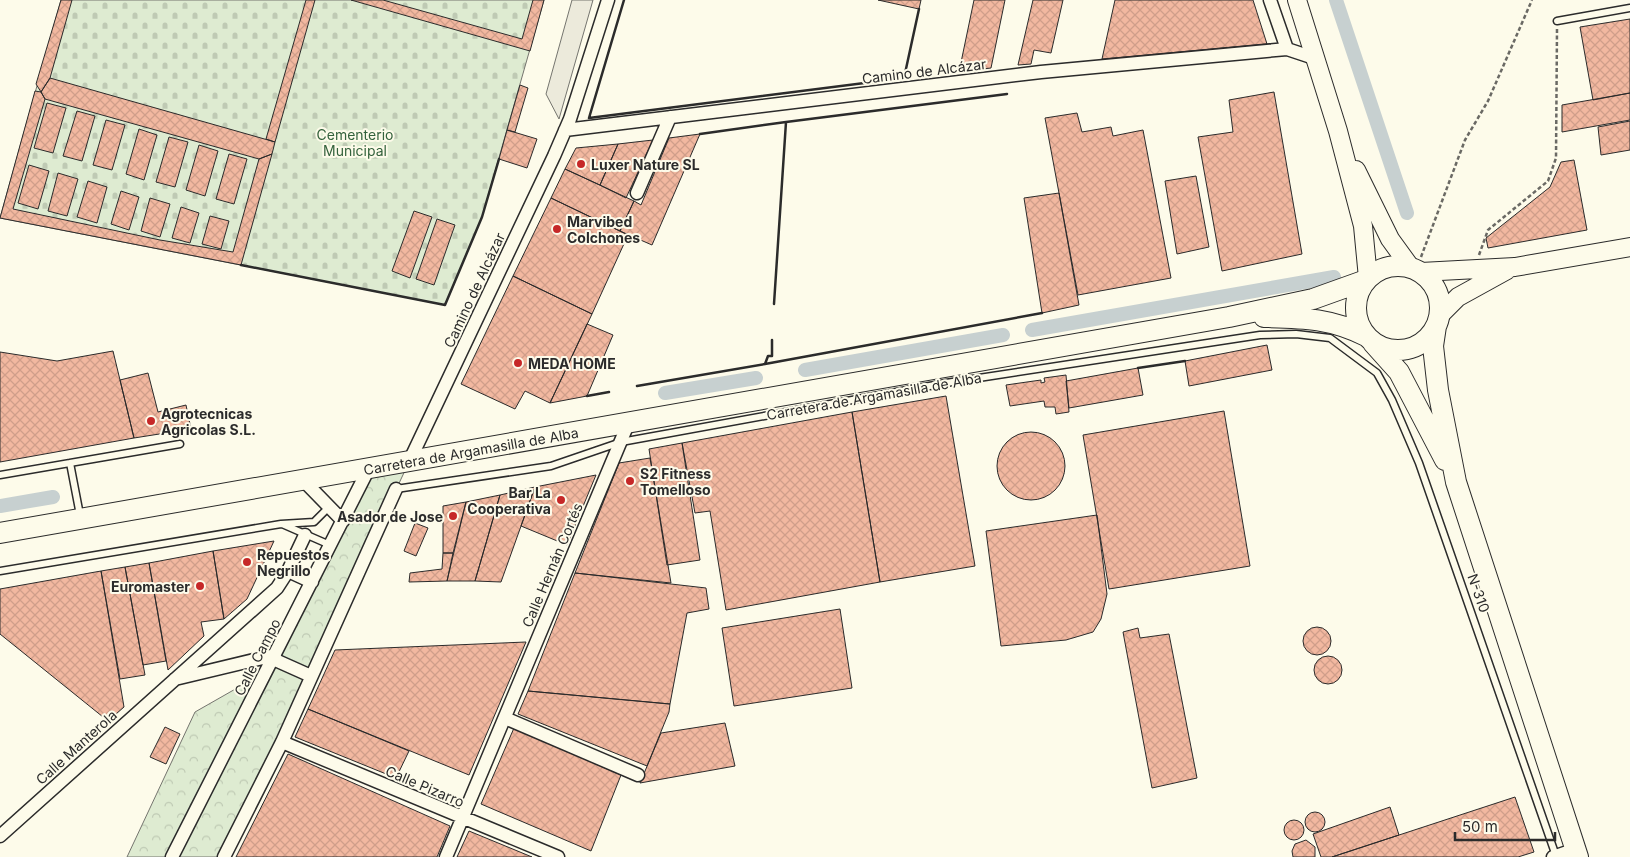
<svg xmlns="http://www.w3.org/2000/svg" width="1630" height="857" font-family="Inter,sans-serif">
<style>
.forest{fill:url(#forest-crowns);stroke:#74746e}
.cemetery{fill:url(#cemetery-stones);stroke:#74746e}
.parking{fill:#eceadb;stroke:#74746e}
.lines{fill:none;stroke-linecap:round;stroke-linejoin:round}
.canal{stroke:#c7d0d0;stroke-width:14}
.building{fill:url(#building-cross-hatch);stroke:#2b2b2b}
.service-casing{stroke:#2b2b2b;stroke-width:9}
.minor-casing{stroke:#2b2b2b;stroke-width:15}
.secondary-casing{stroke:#2b2b2b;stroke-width:20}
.trunk-casing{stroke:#2b2b2b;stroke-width:22}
.path{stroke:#6a6964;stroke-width:2.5;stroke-dasharray:4 2.5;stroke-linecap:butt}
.service{stroke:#fdfbea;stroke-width:6}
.minor{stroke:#fdfbea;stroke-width:12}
.secondary{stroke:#fdfbea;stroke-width:18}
.trunk{stroke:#fdfbea;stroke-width:20}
.wall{stroke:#2b2b2b;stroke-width:2.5}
.poi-dot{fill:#c62828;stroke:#fdfbea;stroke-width:2}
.labels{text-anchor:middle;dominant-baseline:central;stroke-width:4;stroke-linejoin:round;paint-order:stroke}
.street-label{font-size:14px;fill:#2b2b2b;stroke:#fdfbea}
.park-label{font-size:14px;fill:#34623c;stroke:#fdfbea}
.poi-label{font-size:14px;font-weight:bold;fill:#2b2b2b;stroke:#fdfbea;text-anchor:start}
</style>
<defs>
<pattern id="forest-crowns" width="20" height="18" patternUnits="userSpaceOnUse" patternTransform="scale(1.25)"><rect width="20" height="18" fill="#deebd1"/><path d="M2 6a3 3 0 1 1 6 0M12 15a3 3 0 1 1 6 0" fill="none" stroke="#bfcab4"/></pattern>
<pattern id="cemetery-stones" width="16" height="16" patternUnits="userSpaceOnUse" patternTransform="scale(1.25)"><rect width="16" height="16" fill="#deebd1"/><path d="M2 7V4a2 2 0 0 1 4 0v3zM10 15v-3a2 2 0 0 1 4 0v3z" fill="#bfcab4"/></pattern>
<pattern id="building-cross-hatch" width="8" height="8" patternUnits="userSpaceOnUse" patternTransform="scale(1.25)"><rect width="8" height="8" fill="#f2b8a0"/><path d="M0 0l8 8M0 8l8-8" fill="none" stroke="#d09e8a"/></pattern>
</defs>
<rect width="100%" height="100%" fill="#fdfbea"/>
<path class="forest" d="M409,462L224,857H127L195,712L267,671L368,470Z"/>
<path class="cemetery" d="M61,0H544L482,217L445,305L0,218Z"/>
<path class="parking" d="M572,0H593L559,119L546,94Z"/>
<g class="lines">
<path class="canal" d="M1336,0L1407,213
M1032,330L1334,277
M805,370L1003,335
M665,393L756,378
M0,506L53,497"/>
</g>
<path class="building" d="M61,0H72L50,78L41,92L36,84Z
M306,0H315L275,142L266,139Z
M351,0H383L522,39L533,0H544L530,51Z
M878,0H921L919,9Z
M974,0H1005L991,68L959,72Z
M1033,0H1063L1051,53L1034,50L1031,64L1018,65Z
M1115,0H1253L1267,44L1102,59Z
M1630,19V93L1593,100L1580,27Z
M50,78L275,142L272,154L259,159L45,99L41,92Z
M520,85L528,88L515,132L507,130Z
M35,91L41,92L45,99L13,209L160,240L233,252L259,159L272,154L241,265L0,218Z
M1274,92L1302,254L1222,271L1198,137L1233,132L1229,100Z
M1630,93V120L1562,132V105Z
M47,103L66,108L53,153L34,148Z
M77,111L95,116L82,161L63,156Z
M1077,113L1082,132L1111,127L1113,136L1143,130L1171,278L1078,295L1045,118Z
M106,120L125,125L112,170L93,165Z
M1630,121V150L1601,155L1598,127Z
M139,129L157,135L144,180L126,174Z
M507,130L537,139L527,168L499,159Z
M700,134L652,245L620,231L634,201L641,205L669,138Z
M169,137L188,142L175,187L156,182Z
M653,140L626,198L600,185L618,144Z
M618,144L600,185L565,169L576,148Z
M199,145L218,151L205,196L186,190Z
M229,154L247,159L234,204L216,199Z
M1574,160L1587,230L1488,248L1486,238L1550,187L1561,162Z
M29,165L49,171L38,209L18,203Z
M565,169L634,201L620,231L551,198Z
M58,173L78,179L67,216L48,211Z
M1196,176L1209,247L1177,254L1165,181Z
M88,181L107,187L97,223L77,217Z
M121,191L139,197L129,230L111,224Z
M1059,193L1079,305L1042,313L1024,198Z
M150,198L170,204L160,237L141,231Z
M551,198L628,235L592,314L513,276Z
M181,207L199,213L190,243L172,238Z
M414,211L432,217L410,278L392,271Z
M210,216L229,221L221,249L202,244Z
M437,219L455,225L434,285L416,279Z
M513,276L592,314L550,403L525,391L515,409L461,384Z
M587,324L613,335L587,396L550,403Z
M1267,345L1272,370L1189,386L1185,361Z
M113,351L134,438L0,462V352L57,361Z
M1138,368L1143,395L1069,408L1066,381Z
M148,373L158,412L186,405L191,429L134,438L120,380Z
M1066,375L1069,412L1056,414L1055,407H1045L1044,401L1010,406L1006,385L1041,380V383L1045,382L1044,378Z
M946,396L975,566L880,582L852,412Z
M1224,411L1250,566L1109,589L1083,435Z
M852,412L880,582L726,610L710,511L695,513L682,443Z
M997 466a34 34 0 1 1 68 0a34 34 0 1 1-68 0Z
M682,443L700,560L667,565L649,449Z
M650,458L671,583L575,573L619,463Z
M596,475L567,545L521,526L535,487Z
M535,487L501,582L475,581L500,495Z
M500,495L475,581H447L466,502Z
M466,502L453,553H443V506Z
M1097,515L1107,594L1101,619L1093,632L1066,640L1001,646L986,531Z
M415,523L428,528L416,556L404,551Z
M274,541L247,599L224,619L213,551Z
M213,551L224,619L201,622L204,636L168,670L149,563Z
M443,553H453L447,581L409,582L410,573L442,569Z
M149,563L166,661L143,665L125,567Z
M125,567L145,675L120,679L101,571Z
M101,571L124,707L108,721L0,634V589Z
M575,573L706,588L709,609L687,613L670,704L528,691Z
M840,609L852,688L734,706L722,628Z
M1303 641a14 14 0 1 1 28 0a14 14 0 1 1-28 0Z
M1138,628L1140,638L1169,634L1197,778L1152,788L1123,632Z
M526,642L469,775L308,709L335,650Z
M1314 670a14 14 0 1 1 28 0a14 14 0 1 1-28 0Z
M528,691L670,704L669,712L647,766L518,714Z
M308,709L409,751L396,778L295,737Z
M725,723L735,766L640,783L661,733Z
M165,727L180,734L166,764L150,757Z
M514,728L621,775L591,851L481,804Z
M288,754L450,826L437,857H236Z
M1515,797L1534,852L1518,857H1332Z
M1390,807L1399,835L1332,857H1321L1313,834Z
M1305 822a10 10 0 1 1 20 0a10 10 0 1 1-20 0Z
M1284 830a10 10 0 1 1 20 0a10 10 0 1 1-20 0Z
M469,831L532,857H457Z
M1306,840L1315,847V857H1293L1292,851L1295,844Z"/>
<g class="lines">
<g class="service-casing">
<path id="service" d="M1557,21L1630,8
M70,463L80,515
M0,475L180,444
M396,489L551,466L621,442L946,383L1260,335L1296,334L1330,338L1377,373L1392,400L1419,463L1556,856
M282,524L330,545
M0,571L281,524L314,522L329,507"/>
</g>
<g class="minor-casing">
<path id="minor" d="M1270,0L1287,49L1317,59
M565,130L1041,72L1287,49
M637,193L670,117
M409,462L554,156L570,119L608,0
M304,481L343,521
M288,571L312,582
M273,659L311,676
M175,679L275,655
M505,718L638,775
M282,742L558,857
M0,836L277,588L288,571L305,535
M172,857L368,470
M224,857L282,742L396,489
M446,857L628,424
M1553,857L1576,849"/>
</g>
<g class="secondary-casing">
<path id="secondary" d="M1297,0L1338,131L1363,226L1368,278
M1356,170L1390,239L1411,268
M1421,272L1515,267L1630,247
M1440,315L1458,297L1507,270"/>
</g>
<g class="trunk-casing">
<path id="trunk" d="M1356 308a42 42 0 1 1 84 0a42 42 0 1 1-84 0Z
M1264,317C1303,318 1330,318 1366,336
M1436,326L1433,346L1438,390L1456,482L1578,857
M1373,343L1399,372L1445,460
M0,533L1229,317L1313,299L1366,280"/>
</g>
<path class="path" d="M1479,255L1488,230L1548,181L1556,158L1557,29
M1421,257L1465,140L1488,101L1532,0"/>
<use href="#service" class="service"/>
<use href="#minor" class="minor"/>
<use href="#secondary" class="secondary"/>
<use href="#trunk" class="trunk"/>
<path class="wall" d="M624,0L589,118L904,78L919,9
M786,122L1007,94
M700,134L786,122L774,304
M241,265L445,305L482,217L499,159
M765,364L1042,313
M1138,368L1185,361
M637,386L765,364L768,356H772V340
M587,396L609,392"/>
</g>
<g class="poi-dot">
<circle cx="581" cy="164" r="5"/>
<circle cx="557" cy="229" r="5"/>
<circle cx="518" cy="363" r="5"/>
<circle cx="151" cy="421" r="5"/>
<circle cx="630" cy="481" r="5"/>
<circle cx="561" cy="500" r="5"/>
<circle cx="453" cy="516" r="5"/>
<circle cx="247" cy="562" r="5"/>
<circle cx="200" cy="586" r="5"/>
</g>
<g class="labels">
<g class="street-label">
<text transform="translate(924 71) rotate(-7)">Camino de Alcázar</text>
<text transform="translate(474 290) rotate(-65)">Camino de Alcázar</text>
<text transform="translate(874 396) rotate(-10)">Carretera de Argamasilla de Alba</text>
<text transform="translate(471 451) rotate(-10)">Carretera de Argamasilla de Alba</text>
<text transform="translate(552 565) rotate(-67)">Calle Hernán Cortés</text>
<text transform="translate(1479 593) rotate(71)">N-310</text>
<text transform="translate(257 657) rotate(-63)">Calle Campo</text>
<text transform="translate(76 747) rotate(-42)">Calle Manterola</text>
<text transform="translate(425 786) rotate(23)">Calle Pizarro</text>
</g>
<g class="park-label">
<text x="355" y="134">Cementerio<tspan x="355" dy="16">Municipal</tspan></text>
</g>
<g class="poi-label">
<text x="591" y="164">Luxer Nature SL</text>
<text x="567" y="221">Marvibed<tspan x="567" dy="16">Colchones</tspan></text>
<text x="528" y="363">MEDA HOME</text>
<text x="161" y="413">Agrotecnicas<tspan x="161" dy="16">Agricolas S.L.</tspan></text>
<text x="640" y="473">S2 Fitness<tspan x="640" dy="16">Tomelloso</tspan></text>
<text x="551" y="492" text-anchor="end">Bar La<tspan x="551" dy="16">Cooperativa</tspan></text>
<text x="443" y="516" text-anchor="end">Asador de Jose</text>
<text x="257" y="554">Repuestos<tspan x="257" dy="16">Negrillo</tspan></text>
<text x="190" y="586" text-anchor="end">Euromaster</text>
</g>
</g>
<path d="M1455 832v8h100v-8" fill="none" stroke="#2b2b2b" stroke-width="2.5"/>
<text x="1462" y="832" font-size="15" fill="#2b2b2b" stroke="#fdfbea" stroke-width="4" paint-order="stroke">50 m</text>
</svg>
